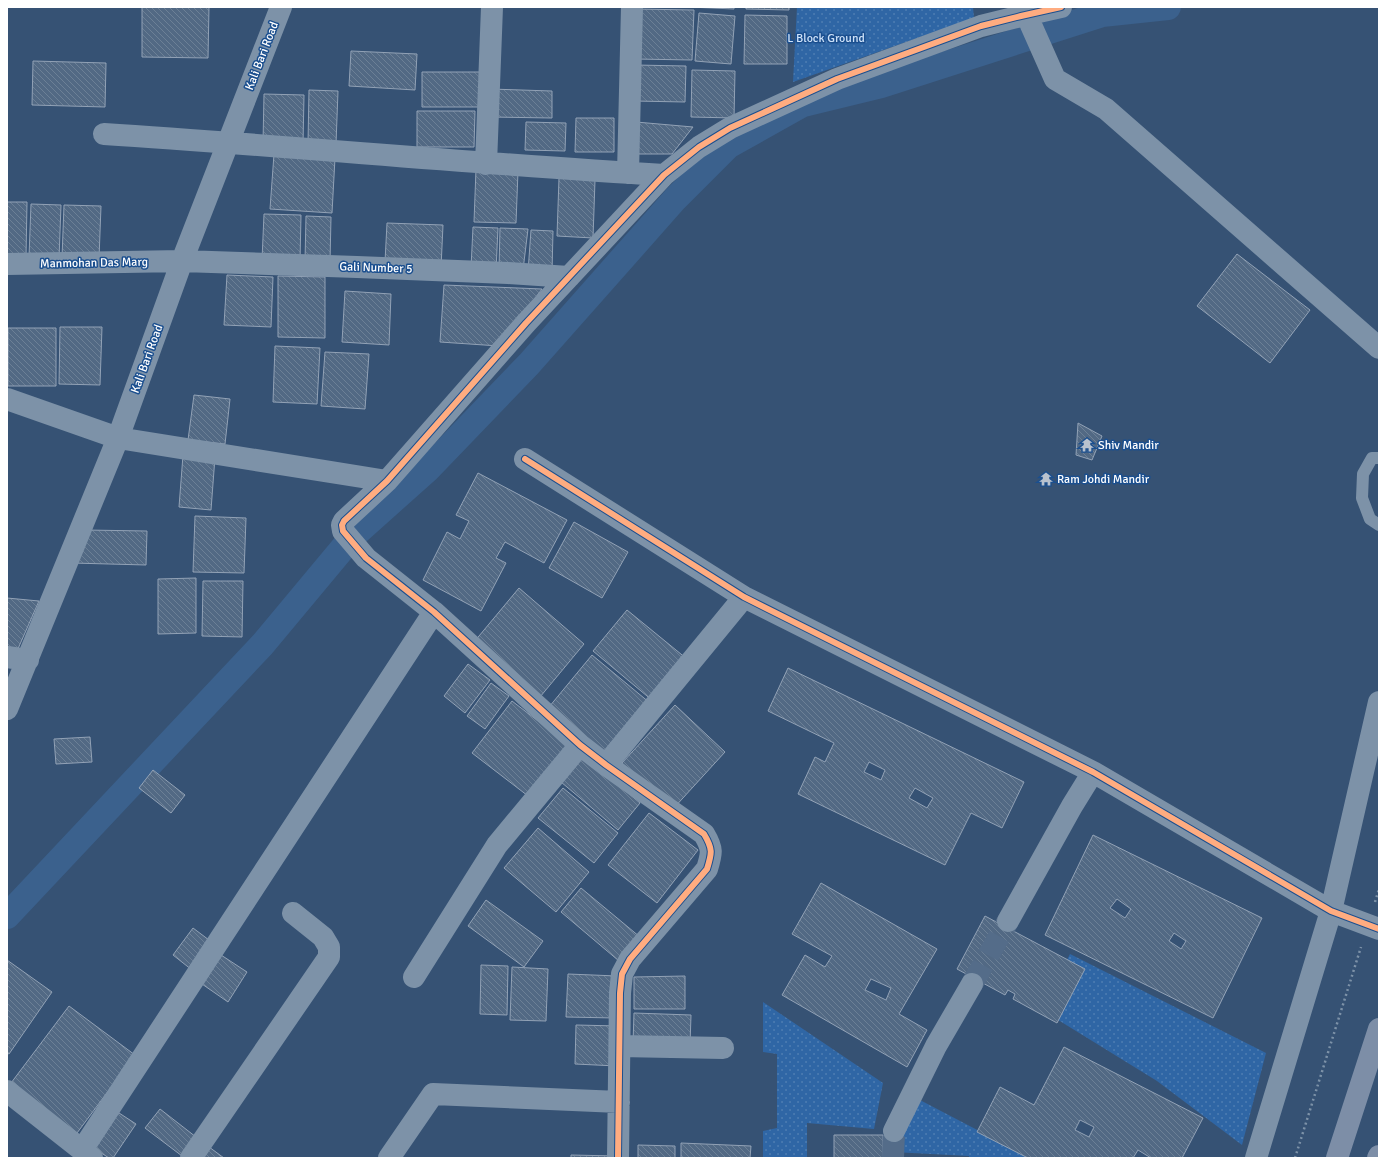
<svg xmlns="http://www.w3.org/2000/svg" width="1386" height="1165" font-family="Signika,sans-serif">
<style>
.park{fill:url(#park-dots)}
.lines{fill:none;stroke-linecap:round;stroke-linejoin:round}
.canal{stroke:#3b618d;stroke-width:26}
.building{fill:url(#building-back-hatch);stroke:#92a2b6;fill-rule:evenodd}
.street-tunnel{stroke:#546c89;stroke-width:22;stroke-dasharray:22 11;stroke-linecap:butt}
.path{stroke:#7d92a8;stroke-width:2.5;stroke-dasharray:2 3;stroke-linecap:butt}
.lane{stroke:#7d92a8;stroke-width:12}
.street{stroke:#7d92a8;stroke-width:22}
.primary{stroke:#7d8ea7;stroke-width:22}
.cycleway-casing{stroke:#1b4f8f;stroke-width:8}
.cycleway{stroke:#ffac80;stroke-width:6}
.labels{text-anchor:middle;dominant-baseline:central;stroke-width:3;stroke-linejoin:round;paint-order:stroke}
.park-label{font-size:12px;fill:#cfe3fa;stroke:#1b4f8f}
.street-label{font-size:12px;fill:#fff;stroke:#1b4f8f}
.poi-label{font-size:12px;fill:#fff;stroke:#1b4f8f;text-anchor:start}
</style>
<defs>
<pattern id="park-dots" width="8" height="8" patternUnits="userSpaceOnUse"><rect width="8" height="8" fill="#2f66a5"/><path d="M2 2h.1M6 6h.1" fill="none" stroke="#4e7db2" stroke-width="1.8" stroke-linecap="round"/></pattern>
<pattern id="building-back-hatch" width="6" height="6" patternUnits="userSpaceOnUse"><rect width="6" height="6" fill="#526984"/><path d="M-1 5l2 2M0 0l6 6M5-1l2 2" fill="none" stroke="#6c8096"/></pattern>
</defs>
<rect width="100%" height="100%" fill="#365274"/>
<path class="park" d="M797,7H973L974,18L793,82Z
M1070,954L1266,1053L1242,1145L1157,1081L1042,1010Z
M763,1002L883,1083L874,1129L807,1123V1158H763V1131L777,1128V1054L763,1052Z
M918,1099L1031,1158H969V1156L893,1152Z"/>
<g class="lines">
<path class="canal" d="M7,916L263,644L353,536L428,469L529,364L675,199L728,146L803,104L881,85L1102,14L1168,7"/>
</g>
<path class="building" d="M142,7H209L208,58L142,57Z
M689,7H734V9Z
M746,7H789V10L746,9Z
M636,9L694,10L692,60L635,59Z
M699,13L735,16L731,64L695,61Z
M745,15L787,16V64H744Z
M351,51L417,54L415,90L349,86Z
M33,61L106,63L105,107L32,105Z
M635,65L686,66L685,102L634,101Z
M692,70L735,71L734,118L691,117Z
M422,72H484V107H422Z
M490,89L552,91V118L490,117Z
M309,90L338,91L336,144L308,143Z
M264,94L304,95L303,144L263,143Z
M417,111H475L474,147H417Z
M576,118H614V152H575Z
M526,122L566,123L565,151L525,150Z
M636,122L693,127L672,154H635Z
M274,154L335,158L332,213L270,209Z
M476,169L518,171L516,223L474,222Z
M559,178L595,180L593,238L557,236Z
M7,202H27L26,257H7Z
M31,204L61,205L59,259L29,257Z
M64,205L101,206L99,259L62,258Z
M264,214L301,215L300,262L262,260Z
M306,216L331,217L330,262H305Z
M387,223L443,225L441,268L385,262Z
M473,227L498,228L496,270L471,268Z
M500,228L528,229L523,270H499Z
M531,230L553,231L552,273L528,272Z
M1237,254L1310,310L1270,363L1197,306Z
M227,275L273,277L271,327L224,325Z
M278,276L325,277V338L278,337Z
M444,285L542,289L499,346L440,342Z
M345,291L391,294L389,345L342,342Z
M60,327H102L100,385L59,384Z
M8,328H56V386H8Z
M275,346L320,348L317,404L273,402Z
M325,352L369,354L365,409L321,406Z
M194,395L230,399L225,444L188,440Z
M1078,423L1102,436L1092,460L1076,455Z
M183,455L215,457L211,510L179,507Z
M478,473L567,520L544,563L505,542L496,558L506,563L481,611L423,580L447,532L460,539L469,521L456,515Z
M195,516L246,518L244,573L193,572Z
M574,522L628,552L602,598L549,568Z
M85,530L147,531L146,565L72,563Z
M196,578V633L158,634V579Z
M203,581H243L242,637L202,636Z
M519,588L584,644L540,697L474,642Z
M7,598L39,601L17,651L7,650Z
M627,610L687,659L653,701L593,651Z
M592,655L650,703L606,755L549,707Z
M468,664L490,680L465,713L444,696Z
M788,668L1024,782L1002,828L971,813L945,865L798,794L815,757L825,762L834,743L768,711ZM869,762L885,770L881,780L864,772ZM915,788L933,798L927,808L909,798Z
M491,683L509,696L485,729L467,716Z
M512,701L572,747L532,799L472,753Z
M675,705L725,752L672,810L622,763Z
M90,737L92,762L56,764L54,739Z
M583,755L640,803L618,830L561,782Z
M153,770L185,795L171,813L139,788Z
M563,788L618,833L594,863L538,818Z
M649,813L698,850L657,903L608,865Z
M538,828L589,872L556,912L504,868Z
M1093,835L1262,918L1213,1018L1045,935ZM1117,899L1131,909L1125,918L1110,908ZM1174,933L1186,941L1181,949L1169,941Z
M821,883L937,949L899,1014L927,1030L907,1067L782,995L805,955L825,967L832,956L792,934ZM871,979L891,988L886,1000L865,990Z
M581,888L640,937L619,961L561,912Z
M486,900L543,941L524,967L468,926Z
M985,916L1085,969L1057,1023L1013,999L1015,994L1008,990L1005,995L957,969Z
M193,928L213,943L192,970L173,955Z
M221,955L247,972L228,1002L202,984Z
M7,960L52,992L9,1054L7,1053Z
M481,965L508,966L507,1015L480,1014Z
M512,967L548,969L546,1021L510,1020Z
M568,974L617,976L615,1018L566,1017Z
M685,976V1009H634V977Z
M69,1006L135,1055L77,1133L11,1083Z
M634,1013L691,1015L690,1045L633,1044Z
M576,1025L618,1026L617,1066L575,1064Z
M1064,1047L1203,1118L1182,1158H1151L1138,1150L1133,1158H1028L977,1132L1000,1087L1034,1105ZM1080,1120L1094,1127L1089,1137L1075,1130Z
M160,1109L196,1137L182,1156L145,1128Z
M116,1111L136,1124L113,1158H109L92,1147Z
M834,1135H883V1158H834Z
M681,1143L751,1146L750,1158H681Z
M205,1144L224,1158H195Z
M638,1145L675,1146V1158H638Z
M571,1155L617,1156V1158H571Z"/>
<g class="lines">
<path class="street-tunnel" d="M972,984L1008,921
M893,1158L894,1131"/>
<path class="path" d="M1375,902L1379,889
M1295,1158L1361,947"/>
<path class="lane" d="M1379,458H1372L1363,474L1362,498L1370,519L1379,525"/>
<path class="street" d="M1028,14L1031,25L1055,79L1106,109L1379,348
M104,134C291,146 477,164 664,175
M486,164L492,7
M628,173L632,7
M7,264L182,261L357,267L508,273L569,277
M7,399L118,438L387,481
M525,459L744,597L1093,772L1331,911L1379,929
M7,657L28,660
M7,709L118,438L182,261L281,7
M606,765L744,597
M1008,921L1072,806L1093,772
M414,977L497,845L580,745
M620,1046L723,1048
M7,1091L92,1158
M894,1131L936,1046L972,984
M82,1150L434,612
M191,1158L329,957V947L323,937L293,913
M389,1158L433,1094L619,1102
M618,1158L620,993L622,974L630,959L707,869C712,853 713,849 704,834L606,765L580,745L434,612L366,558L343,531L342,525L344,521L387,481L526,323L664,175L699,147L730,128L837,79L981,26L1021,16L1061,7
M1256,1158L1331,911L1379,702"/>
<path class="primary" d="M1337,1158L1379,1029
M1378,1158L1379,1156"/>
<g class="cycleway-casing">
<path id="cycleway" d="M525,459L744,597L1093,772L1331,911L1379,929
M618,1158L620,993L622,974L630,959L707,869C712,853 713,849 704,834L606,765L580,745L434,612L366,558L343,531L342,525L344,521L387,481L526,323L664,175L699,147L730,128L837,79L981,26L1021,16L1061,7"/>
</g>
<use href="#cycleway" class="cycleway"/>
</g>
<defs>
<g id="temple-bare" transform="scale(1.08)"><path d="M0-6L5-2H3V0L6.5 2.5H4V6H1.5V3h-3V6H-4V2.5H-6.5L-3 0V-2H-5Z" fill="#b9c2ce" stroke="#1b4f8f" stroke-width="2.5" paint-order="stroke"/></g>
</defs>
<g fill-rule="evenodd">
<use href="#temple-bare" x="1087" y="445"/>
<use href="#temple-bare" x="1046" y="479"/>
</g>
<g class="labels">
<g class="park-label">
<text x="826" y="38">L Block Ground</text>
</g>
<g class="street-label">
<text transform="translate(262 56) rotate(-69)">Kali Bari Road</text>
<text transform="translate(94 263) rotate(-1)">Manmohan Das Marg</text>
<text transform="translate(376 268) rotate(2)">Gali Number 5</text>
<text transform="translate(147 359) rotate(-70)">Kali Bari Road</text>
</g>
<g class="poi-label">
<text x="1098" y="445">Shiv Mandir</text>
<text x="1057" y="479">Ram Johdi Mandir</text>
</g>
</g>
<rect width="1386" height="1165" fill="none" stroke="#ffffff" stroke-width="16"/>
</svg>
